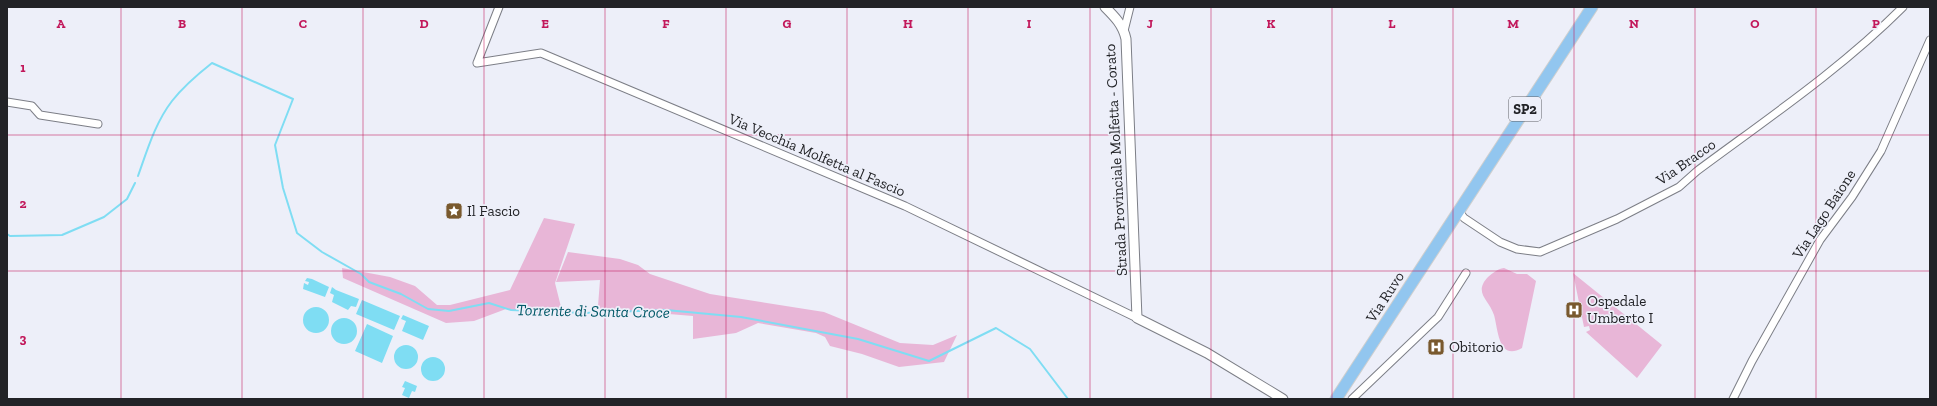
<svg xmlns="http://www.w3.org/2000/svg" width="1937" height="406" font-family="'Zilla Slab',serif">
<style>
.green{fill:#e8b6d7}
.water{fill:#7fddf3}
.lines{fill:none;stroke-linecap:round;stroke-linejoin:round}
.stream{stroke:#7fddf3;stroke-width:2}
.minor-casing{stroke:#7c7e86;stroke-width:9}
.tertiary-casing{stroke:#7c7e86;stroke-width:11}
.primary-casing{stroke:#cecfcf;stroke-width:13}
.minor{stroke:#fff;stroke-width:7}
.tertiary{stroke:#fff;stroke-width:9}
.primary{stroke:#92c6ef;stroke-width:11}
.grid{fill:none;stroke:#c2185b;stroke-width:1;stroke-opacity:0.55}
.labels{text-anchor:middle;dominant-baseline:central;stroke-width:3.5;stroke-linejoin:round;paint-order:stroke}
.shield{fill:#edeff9;stroke:#5f6066;stroke-width:1}
.shield-label{font-size:14px;font-weight:bold;fill:#222327}
.street-label{font-size:15px;fill:#222327;stroke:#edeff9}
.poi-label{font-size:15px;fill:#222327;stroke:#edeff9;text-anchor:start}
.water-label{font-size:16px;font-style:italic;fill:#025968;stroke:#edeff9}
.grid-label{font-size:13px;text-anchor:middle;font-weight:bold;fill:#c2185b;stroke:#edeff9;stroke-width:3.5;stroke-linejoin:round;paint-order:stroke}
</style>
<rect width="100%" height="100%" fill="#edeff9"/>
<path class="green" d="M544,218L575,224L555,283L562,311L539,315L506,309L474,321L446,323L343,278L342,268L390,277L415,286L437,305H450L510,290Z
M568,252L620,259L638,265L650,274L710,294L824,312L900,343L933,345L957,335L944,362L899,367L862,354L830,346L825,337L816,333L758,323L736,333L693,339V316L632,311H600L598,306L600,280L556,282Z
M1504,268L1517,274H1527L1536,281L1522,348C1498,362 1498,328 1494,315C1489,299 1473,293 1488,277C1493,273 1497,269 1504,268Z
M1573,273L1662,345L1637,378L1586,332L1590,330L1589,326L1584,327Z"/>
<path class="water" d="M307,278L312,279L329,287L325,297L303,289L304,283L308,285L309,282L305,281Z
M332,287L336,290L359,299L356,307L351,306L348,310L332,302L334,295L330,293Z
M362,300L400,316L394,330L356,314Z
M303 320a13 13 0 1 1 26 0a13 13 0 1 1-26 0Z
M403,315L429,326L423,340L402,331L406,321L401,319Z
M331 331a13 13 0 1 1 26 0a13 13 0 1 1-26 0Z
M367,324L393,336L382,363L355,351Z
M394 357a12 12 0 1 1 24 0a12 12 0 1 1-24 0Z
M421 369a12 12 0 1 1 24 0a12 12 0 1 1-24 0Z
M405,381L417,386L415,392L412,391L409,398L402,395L405,388L402,387Z"/>
<g class="lines">
<path class="stream" d="M138,176C147,151 155,123 172,101C183,87 198,74 212,63L293,99L275,145L283,188L297,233L322,252L361,274L369,282L401,294L428,309L449,311L489,303L511,310L584,313L666,310L741,317L858,339L929,361L996,328L1030,349L1068,399
M7,234L10,236L62,235L104,217L127,199L135,183"/>
<g class="minor-casing">
<path id="minor" d="M1124,31L1130,7
M477,63L541,53L905,206L1137,318
M477,63L499,7
M7,102L32,106L40,115L98,124
M1459,211L1464,218L1500,242L1517,249L1540,252L1617,219L1679,187L1697,171C1767,119 1841,69 1903,7
M1352,399L1438,317L1466,273
M1733,399L1752,361L1820,240L1852,197L1881,151L1930,40"/>
</g>
<g class="tertiary-casing">
<path id="tertiary" d="M1105,7C1115,17 1123,25 1126,39L1137,318L1207,353L1283,399"/>
</g>
<g class="primary-casing">
<path id="primary" d="M1336,399L1592,7"/>
</g>
<use href="#minor" class="minor"/>
<use href="#tertiary" class="tertiary"/>
<use href="#primary" class="primary"/>
</g>
<path class="grid" d="M121,7V399M242,7V399M363,7V399M484,7V399M605,7V399M726,7V399M847,7V399M968,7V399M1090,7V399M1211,7V399M1332,7V399M1453,7V399M1574,7V399M1695,7V399M1816,7V399M7,135H1930M7,271H1930"/>
<defs>
<g id="sight-square" transform="scale(0.9)"><rect x="-9" y="-9" width="18" height="18" rx="4" fill="#79592e" stroke="#edeff9"/><path d="M0-6L1.8-2.2L6-1.7L2.9 1.2L3.7 5.4L0 3.3L-3.7 5.4L-2.9 1.2L-6-1.7L-1.8-2.2Z" fill="#fff"/></g>
<g id="hospital-square" transform="scale(0.9)"><rect x="-9" y="-9" width="18" height="18" rx="4" fill="#79592e" stroke="#edeff9"/><path d="M-5-5h3v3.5h4V-5h3V5h-3V1.5h-4V5h-3Z" fill="#fff"/></g>
</defs>
<g fill-rule="evenodd">
<use href="#sight-square" x="454" y="211"/>
<use href="#hospital-square" x="1574" y="310"/>
<use href="#hospital-square" x="1436" y="347"/>
</g>
<g class="labels">
<rect class="shield" x="1509" y="97" width="32" height="24" rx="3"/>
<g class="shield-label">
<text x="1525" y="109">SP2</text>
</g>
<g class="street-label">
<text transform="translate(817 155) rotate(23)">Via Vecchia Molfetta al Fascio</text>
<text transform="translate(1116 160) rotate(-93)">Strada Provinciale Molfetta - Corato</text>
<text transform="translate(1686 162) rotate(-35)">Via Bracco</text>
<text transform="translate(1824 214) rotate(-57)">Via Lago Baione</text>
<text transform="translate(1385 297) rotate(-57)">Via Ruvo</text>
</g>
<g class="poi-label">
<text x="467" y="211">Il Fascio</text>
<text x="1587" y="301">Ospedale<tspan x="1587" dy="17">Umberto I</tspan></text>
<text x="1449" y="347">Obitorio</text>
</g>
<g class="water-label">
<text transform="translate(593 311) rotate(1)">Torrente di Santa Croce</text>
</g>
</g>
<g class="grid-label">
<text x="61" y="28">A</text>
<text x="182" y="28">B</text>
<text x="303" y="28">C</text>
<text x="424" y="28">D</text>
<text x="545" y="28">E</text>
<text x="666" y="28">F</text>
<text x="787" y="28">G</text>
<text x="908" y="28">H</text>
<text x="1029" y="28">I</text>
<text x="1150" y="28">J</text>
<text x="1271" y="28">K</text>
<text x="1392" y="28">L</text>
<text x="1513" y="28">M</text>
<text x="1634" y="28">N</text>
<text x="1755" y="28">O</text>
<text x="1876" y="28">P</text>
<text x="23" y="72">1</text>
<text x="23" y="208">2</text>
<text x="23" y="343">3</text>
</g>
<rect width="1937" height="406" fill="none" stroke="#222327" stroke-width="16"/>
</svg>
